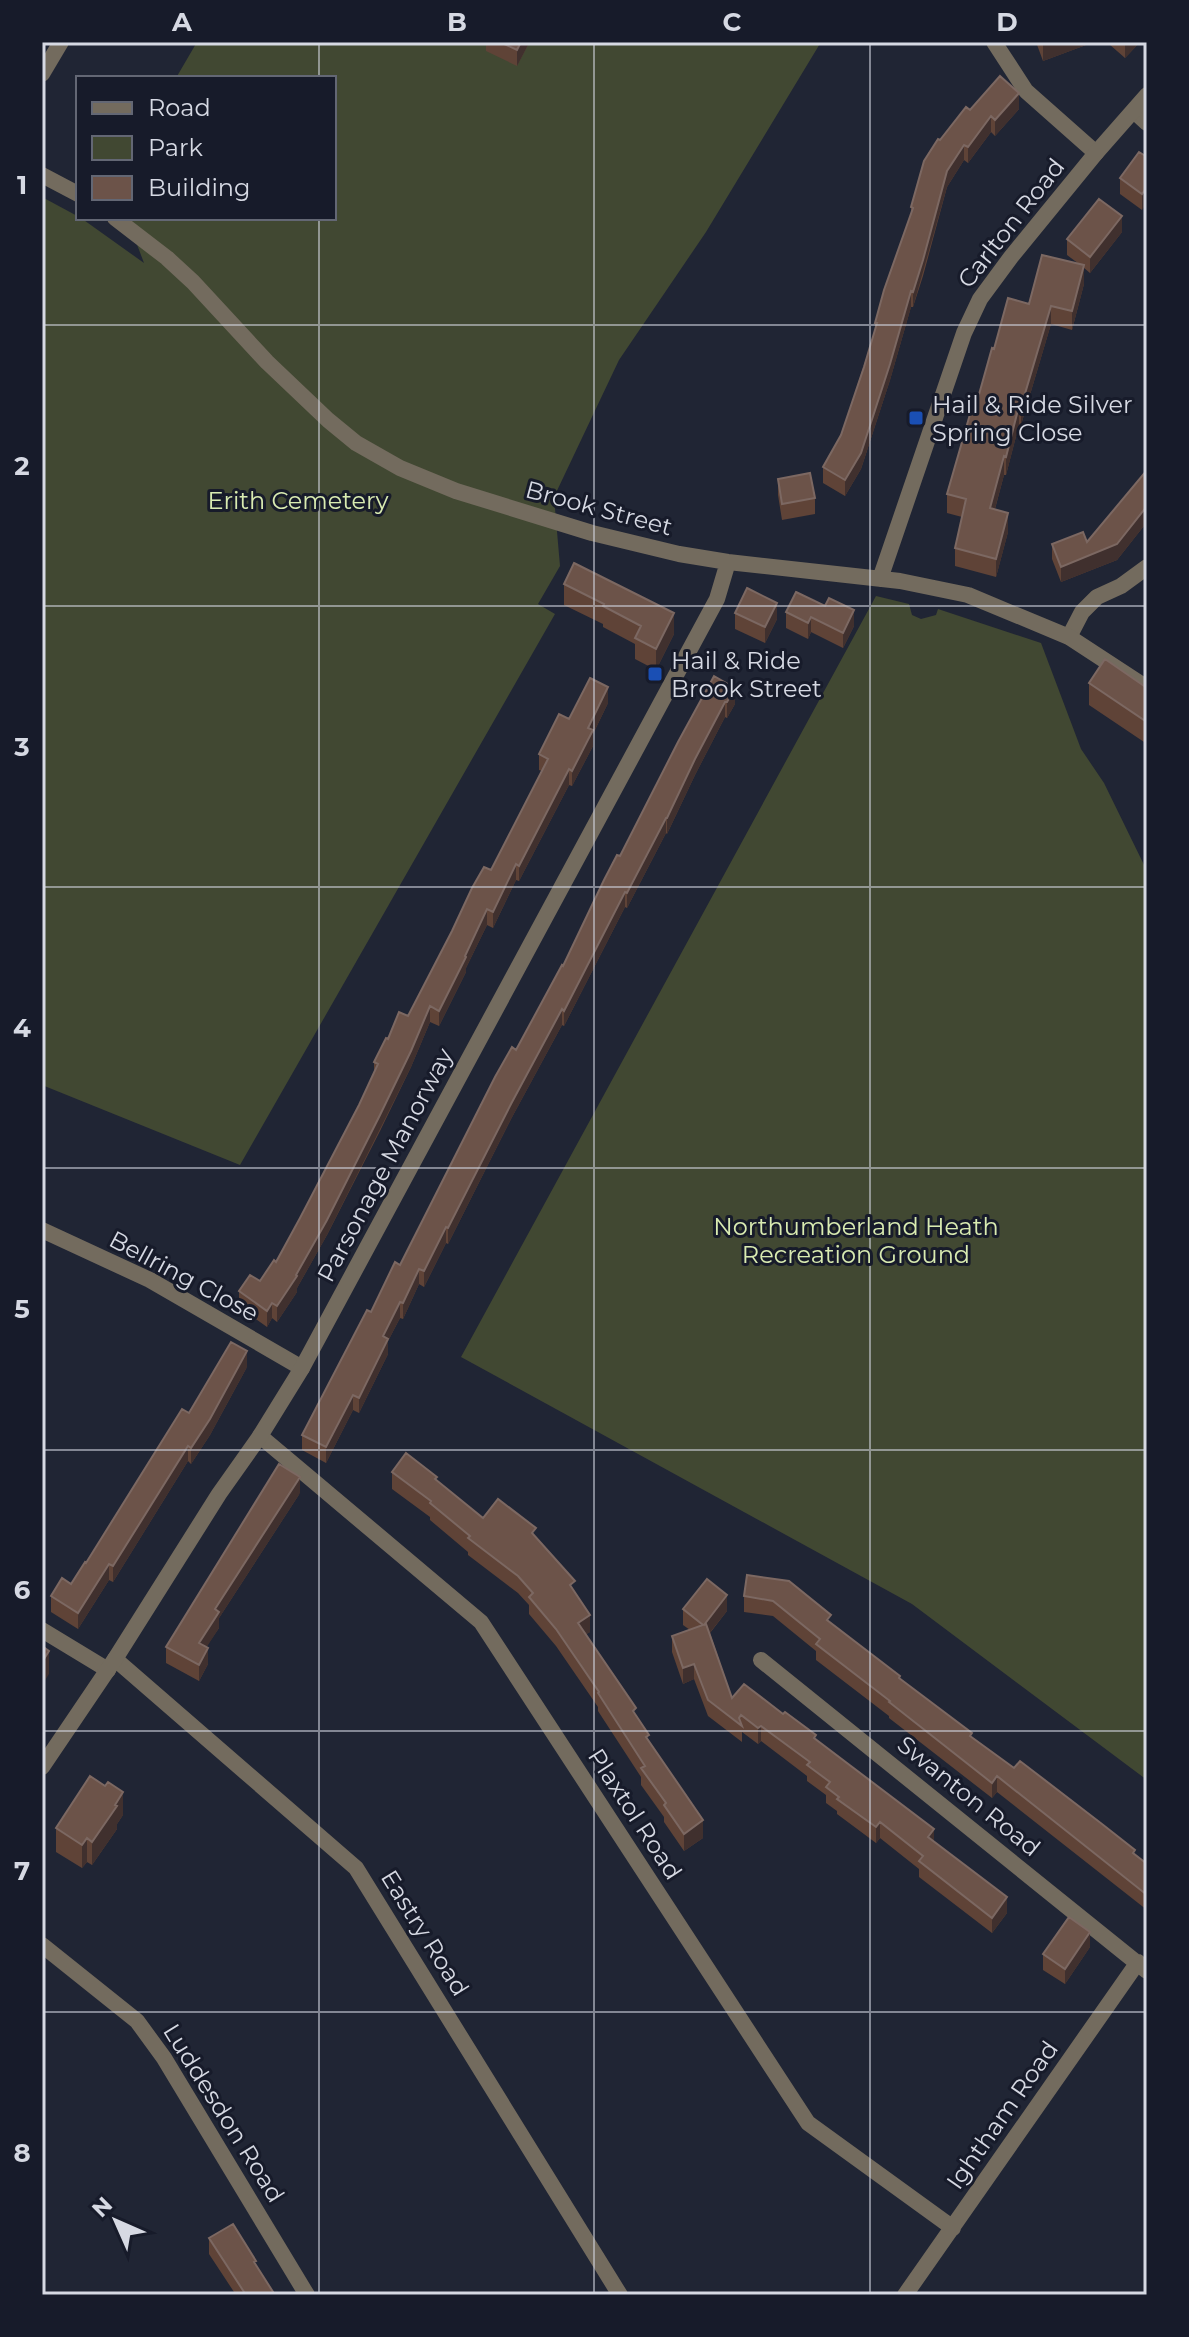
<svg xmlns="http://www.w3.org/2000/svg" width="1189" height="2337" font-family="Montserrat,sans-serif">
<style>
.green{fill:#414832}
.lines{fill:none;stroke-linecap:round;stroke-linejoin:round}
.minor{stroke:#736b5e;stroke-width:16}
.tertiary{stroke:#736b5e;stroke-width:16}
.wall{fill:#5f4337}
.shaded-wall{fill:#40302e}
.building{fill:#6c5349;stroke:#7c6862;stroke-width:2}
.grid{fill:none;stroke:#d6d9e3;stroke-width:2;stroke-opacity:0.55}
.transit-dot{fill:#1a4fb4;stroke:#171b2a;stroke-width:3}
.labels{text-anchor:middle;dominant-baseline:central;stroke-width:6;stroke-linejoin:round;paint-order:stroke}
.street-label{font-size:24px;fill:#d6d9e3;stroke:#171b2a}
.poi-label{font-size:24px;fill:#d6d9e3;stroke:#171b2a;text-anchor:start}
.park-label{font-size:24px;fill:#d9ebb1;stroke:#171b2a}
.neatline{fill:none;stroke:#d6d9e3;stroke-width:3}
.grid-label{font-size:26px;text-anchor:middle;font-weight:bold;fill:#d6d9e3}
</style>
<rect width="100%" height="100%" fill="#202534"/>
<path class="green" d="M197,42H821L706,232L619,360L554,497L560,566L538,604L555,614L240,1165L42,1085V197L81,218L144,263L127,218H334V78H176Z
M876,596L909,604L912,615L921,619L936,615L938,609L1041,643L1081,749L1104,783L1147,871V1780L912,1604L461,1357Z"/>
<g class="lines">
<path class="minor" d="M994,42L1026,91L1096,153
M42,74L61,42
M1134,111L1147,123
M1069,637L1082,612L1097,597L1121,586L1147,567
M42,1230L150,1280L302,1368
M260,1436L481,1622L808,2123L953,2228
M42,1630L108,1670
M115,1659L356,1868L620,2295
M761,1660L1147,1971
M42,1945L137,2021L164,2058L307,2295
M905,2295L1138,1962"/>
<path class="tertiary" d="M42,175L78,194
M115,218L167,258L193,282L267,362L328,420L356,443L400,468L456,491L592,533L679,554L728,562L900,581L968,595L1069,637L1147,688
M880,579L964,333L980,299L1011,257L1096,153L1147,95
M42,1767L115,1659L219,1494L260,1436L302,1368L717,599L728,562"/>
</g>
<path class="wall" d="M486,42H528V45L517,66L486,51Z
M1036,42H1086V45L1043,61Z
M1109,42H1140L1125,58L1109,44Z
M1019,109L995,136L991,132L968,163L964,160L947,187L923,276L913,307H911L890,380L861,469L845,496L823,483V467L841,435L875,331V323L911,215V207L940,140L970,110Z
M1147,157L1142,210L1120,194V178Z
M1122,232L1090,273L1084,268V284L1072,330L1051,324L1021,425H1019L1006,475H1004L995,509L1008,532L996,577L955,566V548L962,517L947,513V494L994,349L1029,304L1079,264L1067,255V239Z
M1147,470V522L1117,560L1061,582L1052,559V544L1087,542Z
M778,479L815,498V514L782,520L778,495Z
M564,584L674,634L656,670L635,659V644L603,627V624L564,605Z
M786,612L854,626L843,648L811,632L808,639L786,628Z
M735,613L777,619L765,643L735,629Z
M714,676L735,704L727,718L725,717L695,775L667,834L666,833L627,908L625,907L564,1026L562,1025L511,1119L448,1244L446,1243L424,1287L419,1284L403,1319L400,1318L388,1341V1354L359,1413L353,1410L326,1463L302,1450V1435L371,1312L400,1265L516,1050L563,966Z
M1089,683L1147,688V744L1089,705Z
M608,703L593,734V746L572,786L569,785L519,881L516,880L493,928L487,925L466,968V972L439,1026L430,1022L411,1067L380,1131L327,1235L297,1288V1292L277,1322L272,1318L267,1327L239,1307V1291L260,1281L276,1262L300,1218L359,1105L374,1072V1062L388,1039L408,1016L491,870L542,771L539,770V754L569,719Z
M247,1367L210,1435L191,1464L188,1461L113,1582L109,1580L78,1629L51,1612V1596L71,1584L189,1413Z
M392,1472L437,1480L483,1518L536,1538L575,1592L590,1632L586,1634L636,1717L703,1838L684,1851L664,1822V1817L641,1785V1777L598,1711V1707L556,1646L529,1614V1605L518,1593L468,1555V1552L430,1520V1517L392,1489Z
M300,1493L219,1618V1628L206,1647L208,1664L199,1681L166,1663V1647Z
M747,1575L831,1623L972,1737L1147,1864V1910L997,1792L992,1798L889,1718V1716L816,1660V1651L773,1616L744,1612V1596Z
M683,1609L727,1611L710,1633L732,1698L816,1740L934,1842L1007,1913L992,1933L919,1877V1869L880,1838L876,1843L837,1814V1811L826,1803V1795L807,1781V1776L761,1741L758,1744L742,1732V1742L708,1716L694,1679L683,1684L672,1652V1636L690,1630L683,1625Z
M123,1815L117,1824V1829L92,1865L87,1862L82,1868L56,1852V1828Z
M1090,1947L1065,1984L1043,1970V1954Z
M209,2238L256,2265L275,2295H236L209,2254Z"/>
<path class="shaded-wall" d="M521,42H528V45L517,66V50Z
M1052,42H1086V45L1043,61V45Z
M1125,42H1140L1125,58Z
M1019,93V109L995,136V120Z
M991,116V132L968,163V147Z
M964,145V160L947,187L913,307V292L947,171Z
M1147,187V203L1142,210V194Z
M1122,216V232L1090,273V257Z
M1084,265V284L1072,330V311Z
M911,291V307L890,380L861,469L845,496V480Z
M1051,306V324L1021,425V407Z
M1019,406V425L1006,475V457Z
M1004,456V475L990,527V508Z
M1147,506V522L1117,560L1061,582V567Z
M1008,513V532L996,577V559Z
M777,603V619L765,643V627Z
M854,610V626L843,648V633Z
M674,613V634L656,670V649Z
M811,617V632L808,639V623Z
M608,687V703L593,734V746L572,786V771L588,728Z
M735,688V704L727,718V702Z
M725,702V717L695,775L667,834V818L695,759Z
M569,769V785L519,881V866Z
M666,818V833L627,908V893Z
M516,864V880L493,928V912Z
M625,892V907L564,1026V1011Z
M487,909V925L466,968V972L439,1026V1011Z
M430,1006V1022L411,1067L327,1235L297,1288V1292L277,1322V1306L296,1275Z
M562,1009V1025L511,1119L448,1244V1228L511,1104Z
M446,1227V1243L424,1287V1271Z
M419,1269V1284L403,1319V1303Z
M400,1302V1318L388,1341V1354L359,1413V1398L383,1336Z
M272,1303V1318L267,1327V1311Z
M247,1351V1367L210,1435L191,1464V1448Z
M353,1395V1410L326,1463V1447Z
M188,1446V1461L113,1582V1566Z
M300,1477V1493L219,1618V1628L199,1659V1643L215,1609Z
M109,1564V1580L78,1629V1613Z
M727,1595V1611L704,1640V1625Z
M590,1615V1632L578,1640V1623Z
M208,1648V1664L199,1681V1665Z
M49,1651V1674L42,1685V1662Z
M694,1664V1679L683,1684V1668Z
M761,1726V1741L758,1744V1728Z
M997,1776V1792L992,1798V1783Z
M123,1792V1815L117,1824V1829L92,1865V1842Z
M703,1820V1838L684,1851V1834Z
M880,1822V1838L876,1843V1827Z
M934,1829V1845L928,1837Z
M87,1838V1862L82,1868V1845Z
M1007,1897V1913L992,1933V1918Z
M1090,1932V1947L1065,1984V1969Z"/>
<path class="building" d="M500,42H521L517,50Z
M1000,76L1019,93L995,120L991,116L968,147L964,145L947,171L923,260L913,292L911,291L890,364L861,453L845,480L823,467L841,435L864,367L877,323H875L884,290L913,208L911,207L924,161L938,139L940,140L966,107L970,110Z
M1139,152L1147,157V187L1142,194L1120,178Z
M1099,199L1122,216L1090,257L1067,239Z
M1042,255L1084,265L1072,311L1051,306L1021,407L1019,406L1006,457L1004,456L990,508L1008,513L996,559L955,548L966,499L947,494L975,397L978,398L992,348L994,349L1008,298L1029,304Z
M1147,470V506L1117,544L1061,567L1052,544L1083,532L1087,542Z
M810,473L815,498L782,504L778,479Z
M574,563L674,613L656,649L635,638L641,626L603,606L604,604L564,584Z
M747,588L777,603L765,627L735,613Z
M796,592L825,606L829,598L854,610L843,633L811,617L808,623L786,612Z
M1105,659L1147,688V722L1089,683Z
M714,676L735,688L727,702H725L695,759L667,818H666L627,893L625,892L564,1011L562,1009L511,1104L448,1228L446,1227L424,1271L419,1269L403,1303L400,1302L383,1336L388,1339L359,1398L353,1395L326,1447L302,1435L367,1310L371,1312L395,1262L400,1265L495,1077L512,1047L516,1050L562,965L563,966L604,880L617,855L620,856L678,742Z
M590,678L608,687L588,728L593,730L572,771L569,769L519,866L516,864L493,912L487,909L465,956L466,957L439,1011L430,1006L411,1051L380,1115L327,1220L296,1275L297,1276L277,1306L272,1303L267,1311L239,1291L250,1275L260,1281L274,1260L276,1262L300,1218L359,1105L378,1064L374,1062L386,1038L388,1039L399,1012L408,1016L452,931L472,888L484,867L491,870L548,759L539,754L559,714L569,719Z
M231,1342L247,1351L210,1419L191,1448L188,1446L113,1566L109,1564L78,1613L51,1596L62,1578L71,1584L85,1562L86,1563L182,1409L189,1413Z
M406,1453L437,1477L435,1479L483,1518L498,1499L536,1528L532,1533L575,1581L570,1585L590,1615L578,1623L636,1708L633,1711L649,1735L646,1737L703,1820L684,1834L664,1805L666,1803L641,1768L645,1766L598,1693L599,1692L556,1629L529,1597L533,1593L518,1576L468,1538L470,1536L430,1503L431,1501L392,1472Z
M279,1464L300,1477L215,1609L219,1612L199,1643L208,1648L199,1665L166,1647Z
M747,1575L789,1581L831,1615L827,1620L900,1676L899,1678L972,1733L970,1736L1014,1768L1020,1761L1102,1824L1135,1850L1133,1853L1147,1864V1895L997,1776L992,1783L889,1702L890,1701L816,1644L820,1639L773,1601L744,1596Z
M707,1579L727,1595L704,1625L706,1624L732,1698L744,1684L783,1714L785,1712L816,1735L814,1738L934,1829L928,1837L1007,1897L992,1918L919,1861L923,1856L880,1822L876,1827L837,1799L839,1797L826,1787L830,1782L807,1765L810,1762L761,1726L758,1728L741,1715L739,1718L742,1726L708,1700L694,1664L683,1668L672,1636L703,1625L683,1609Z
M42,1646L49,1651L42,1662Z
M90,1776L105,1786L108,1782L123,1792L115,1805L117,1806L92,1842L87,1838L82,1845L56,1828Z
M1069,1917L1090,1932L1065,1969L1043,1954Z
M233,2224L256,2261L254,2262L275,2295H246L209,2238Z"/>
<path class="grid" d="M319,42V78M594,42V2295M870,42V2295M319,218V2295M42,325H1147M42,606H1147M42,887H1147M42,1168H1147M42,1450H1147M42,1731H1147M42,2012H1147"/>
<g class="transit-dot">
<rect x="908" y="410" width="16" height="16" rx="4"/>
<rect x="647" y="666" width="16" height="16" rx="4"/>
</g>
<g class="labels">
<g class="street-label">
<text transform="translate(1011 223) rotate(-52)">Carlton Road</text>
<text transform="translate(599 508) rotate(15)">Brook Street</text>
<text transform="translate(385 1165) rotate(-62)">Parsonage Manorway</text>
<text transform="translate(184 1276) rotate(28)">Bellring Close</text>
<text transform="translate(969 1796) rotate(39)">Swanton Road</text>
<text transform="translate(635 1814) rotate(57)">Plaxtol Road</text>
<text transform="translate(425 1933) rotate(58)">Eastry Road</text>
<text transform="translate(224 2113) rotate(58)">Luddesdon Road</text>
<text transform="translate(1002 2115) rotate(-55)">Ightham Road</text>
</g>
<g class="poi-label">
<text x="932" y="404">Hail &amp; Ride Silver<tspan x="932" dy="28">Spring Close</tspan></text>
<text x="671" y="660">Hail &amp; Ride<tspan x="671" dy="28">Brook Street</tspan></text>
</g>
<g class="park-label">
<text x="298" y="500">Erith Cemetery</text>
<text x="856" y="1226">Northumberland Heath<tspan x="856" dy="28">Recreation Ground</tspan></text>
</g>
</g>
<rect width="1189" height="2337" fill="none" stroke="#171b2a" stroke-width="88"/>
<rect x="76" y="76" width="260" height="144" fill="#171b2a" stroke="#636774" stroke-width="2"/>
<rect x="92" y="102" width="40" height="12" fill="#736b5e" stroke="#636774" stroke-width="2"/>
<text x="148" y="116" font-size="24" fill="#d6d9e3">Road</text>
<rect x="92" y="136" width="40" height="24" fill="#414832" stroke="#636774" stroke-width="2"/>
<text x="148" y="156" font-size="24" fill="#d6d9e3">Park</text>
<rect x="92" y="176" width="40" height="24" fill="#6c5349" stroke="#636774" stroke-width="2"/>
<text x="148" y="196" font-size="24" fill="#d6d9e3">Building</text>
<g transform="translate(116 2221) rotate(315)" stroke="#171b2a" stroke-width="6" paint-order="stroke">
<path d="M0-6L14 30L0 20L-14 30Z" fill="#d6d9e3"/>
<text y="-12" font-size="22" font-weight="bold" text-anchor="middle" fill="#d6d9e3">N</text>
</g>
<rect x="44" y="44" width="1101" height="2249" class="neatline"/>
<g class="grid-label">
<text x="182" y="31">A</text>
<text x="457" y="31">B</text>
<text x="732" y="31">C</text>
<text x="1007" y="31">D</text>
<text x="22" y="194">1</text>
<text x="22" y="475">2</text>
<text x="22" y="756">3</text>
<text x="22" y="1037">4</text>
<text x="22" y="1318">5</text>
<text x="22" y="1599">6</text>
<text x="22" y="1880">7</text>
<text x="22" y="2162">8</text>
</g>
</svg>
